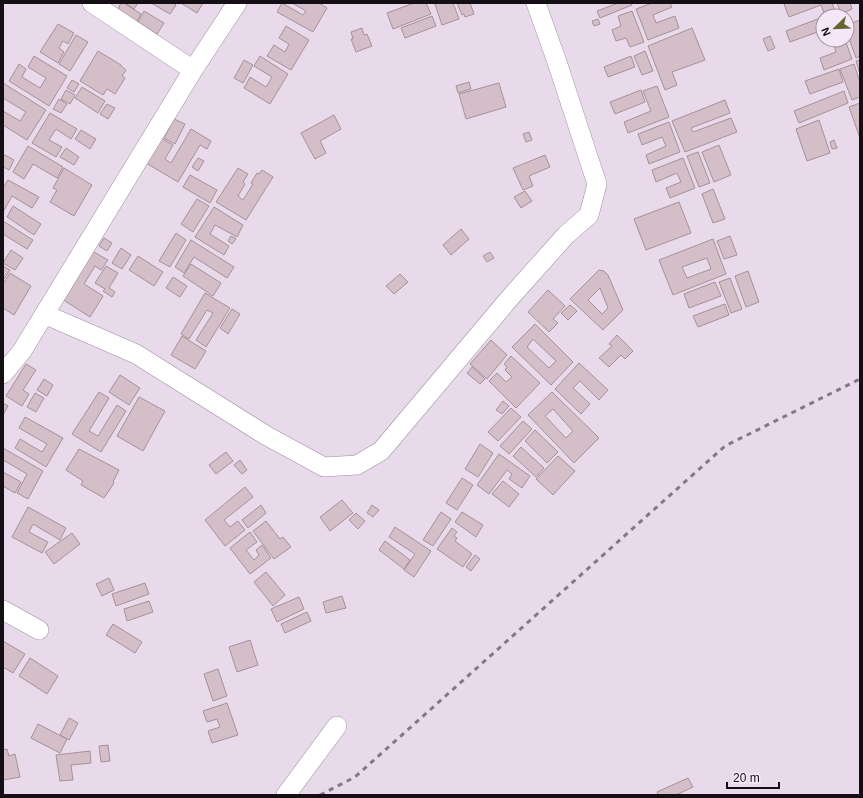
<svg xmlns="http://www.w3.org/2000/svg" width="863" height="798" font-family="Helvetica,sans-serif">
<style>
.building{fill:#d4bfc8;stroke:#a6919a;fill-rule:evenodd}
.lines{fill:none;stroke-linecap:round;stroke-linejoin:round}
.minor-casing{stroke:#9c8f9f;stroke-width:20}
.minor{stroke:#fff;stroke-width:19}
.rail{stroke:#827984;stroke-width:3;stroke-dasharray:5 5;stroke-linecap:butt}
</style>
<rect width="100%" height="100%" fill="#e8daeb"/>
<path class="building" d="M121,3H124L141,14L136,23L117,11Z
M125,3H138L134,9Z
M151,3H173L176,5L170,14Z
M181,3H203L197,13Z
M282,3L303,15L306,11L292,3H319L327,8L313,32L277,12Z
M414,3H426L431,14L393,29L387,13Z
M439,3H453L459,19L442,25L435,4Z
M457,3H470L474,14L465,17L464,14L462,15Z
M618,3H631L632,5L600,18L597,11Z
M652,3H670L672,7L653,15L656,23L675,16L679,28L648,40L636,9Z
M788,3H832L837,16H825L821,5L789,17L784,4Z
M837,3H850L852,9L841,14Z
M144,11L164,23L157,34L138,22Z
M632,11L644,42L630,47L626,38L616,41L612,30L621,26L618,16Z
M432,16L436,26L405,38L401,28Z
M823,17V30L790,42L786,31Z
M598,19L600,24L594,26L592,21Z
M860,20V56L856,58L847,33V25Z
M58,24L74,33L68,44L63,41L59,48L64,52L58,63L40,52Z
M286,26L309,40L291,70L267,56L274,45L285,52L289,44L279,38Z
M362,28L364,35L367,34L372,46L356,52L351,39H353L351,32Z
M692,28L705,60L672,72L677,85L665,90L648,46Z
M76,35L88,42L70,71L59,64Z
M770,36L775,48L768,51L763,39Z
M832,40H845L852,59L824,70L820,58L836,52Z
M98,51L121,65V66L126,70L122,76L125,78L115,94L107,89L103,95L80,81Z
M645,51L653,71L642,75L634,56Z
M34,56L67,76L49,106L9,81L19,64L26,69L22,77L40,88L46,78L28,67Z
M260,56L288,74L270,104L244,88L250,77L266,87L272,77L254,66Z
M631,56L635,67L608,77L604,67Z
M244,60L253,65L243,83L234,78Z
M860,60V74L856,61Z
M854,64L860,82V97L852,100L840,69Z
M839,69L843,82L810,94L805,81Z
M72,80L79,84L74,92L67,88Z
M469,82L471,89L458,93L456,86Z
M3,83L46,110L27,140L3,125V111L20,121L26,112L3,98Z
M499,83L506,107L466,119L459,94Z
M657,86L669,117L628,133L624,122L651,111L643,91Z
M82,87L105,101L98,113L75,98Z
M66,90L75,95L70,104L61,99Z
M641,90L645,102L615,114L610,102Z
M844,91L848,103L799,123L794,111Z
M59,99L67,104L61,113L53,109Z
M725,100L730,113L691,128L693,132L731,118L737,132L685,152L672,121Z
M860,103V138L849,107Z
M107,104L115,108L108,119L100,114Z
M50,113L77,129L71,139L56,129L49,140L62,147L56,157L32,143Z
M334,115L341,129L320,141L326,153L315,159L301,133Z
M174,119L185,124L175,144L164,138Z
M819,120L830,153L807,161L796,129Z
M669,122L680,152L649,164L646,155L666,146L662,137L642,145L638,134Z
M191,129L211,141L207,149L200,145L178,182L146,163L161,138L173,145L165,159L171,163Z
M81,130L96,139L90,149L75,139Z
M529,132L532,140L526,142L523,134Z
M834,140L837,148L832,149L830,142Z
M719,145L731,175L714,182L702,152Z
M28,146L63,167L57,178L33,164L24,179L13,172Z
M66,148L79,157L74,165L60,157Z
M698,152L710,183L699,187L687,156Z
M5,155L14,160L9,170L3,167V157Z
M545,155L550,167L529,176L533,186L523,190L513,168Z
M198,158L204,161L198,171L192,167Z
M683,158L695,188L670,198L666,188L681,182L677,173L656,182L652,170Z
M64,168L92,185L74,216L50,202L57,190L53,188Z
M238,168L248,174L243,182L245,184L238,196L243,200L253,184L251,183L257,173L259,174L262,170L273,177L246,220L216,202Z
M190,175L217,190L210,203L183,187Z
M8,180L39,197L32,208L12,196L3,212V188Z
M713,189L725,219L713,223L702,194Z
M525,191L532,201L521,208L514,197Z
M197,199L209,206L193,232L181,224Z
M679,202L691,233L646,250L634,219Z
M13,206L41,224L34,235L7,217Z
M214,207L243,225L237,237L215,225L210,234L229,246L224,255L195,237Z
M3,221L33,240L27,249L3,234Z
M461,229L469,239L451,255L443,245Z
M176,233L186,240L170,267L159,261Z
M231,236L236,239L232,244L228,241Z
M730,236L737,255L724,259L717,241Z
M104,238L112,243L107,251L99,246Z
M713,239L726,274L673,295L659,260ZM707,258L711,269L687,278L682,267Z
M191,240L234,267L227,278L194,257L184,273L175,267Z
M121,248L131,255L122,269L112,263Z
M11,250L23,258L15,270L3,263Z
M92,251L108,260L101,270L95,266L84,284L103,296L90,317L62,299Z
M490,252L494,258L487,262L483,256Z
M138,256L163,272L154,286L129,270Z
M191,264L221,283L213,296L183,276Z
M3,266L10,270L4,279L3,278Z
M106,266L118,273L109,288L115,292L112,297L103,291L105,289L95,283Z
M599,270L604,271L608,275L623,310L603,330L570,299ZM600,288L608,308L602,314L588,300Z
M748,271L759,302L746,307L735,276Z
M10,273L31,286L14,315L3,308V284Z
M400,274L408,282L394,294L386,286Z
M173,277L187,286L180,297L166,288Z
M730,278L742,309L731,313L719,282Z
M715,282L721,296L689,308L684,294Z
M548,290L565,306L553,319L558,323L549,332L528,312Z
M205,293L230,308L206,347L196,340L213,313L207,310L189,339L181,334Z
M725,304L729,315L698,327L693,316Z
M570,305L577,311L568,320L561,313Z
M232,309L240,314L228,334L220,328Z
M535,324L573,362L551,385L512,347ZM533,339L556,361L549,368L527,347Z
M617,335L633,351L625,359L621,355L609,367L599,358L612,346L609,344Z
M182,336L206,351L195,369L171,355Z
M491,340L507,355L487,379L470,364Z
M511,356L540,383L516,408L489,381L497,373L506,382L512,377L505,370L507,367L504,364Z
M579,363L608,390L599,400L580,381L573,388L590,404L581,414L555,389Z
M26,364L36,370L23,390L29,394L22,406L6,396Z
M472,367L485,379L480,384L467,373Z
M120,375L140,388L129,405L109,392Z
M44,379L53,385L47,396L37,390Z
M99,392L109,398L89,431L98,436L117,405L126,411L101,452L72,434Z
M552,392L599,438L574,463L528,415ZM553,409L573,431L566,438L545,416Z
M35,393L44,398L36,412L27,407Z
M139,397L165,411L143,451L117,436Z
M503,401L509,406L502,414L496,410Z
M3,403L8,406L3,415Z
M511,408L521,417L498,441L488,432Z
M25,417L63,438L46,467L15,448L20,439L42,452L47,444L19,428Z
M523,421L532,429L509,454L500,446Z
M535,430L558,452L547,463L525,441Z
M480,444L493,453L478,477L465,469Z
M521,447L544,468L536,477L513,456Z
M3,448L43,471L28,499L17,493L27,474L3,460Z
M79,449L119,470L113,482L114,483L104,498L81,485L83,481L66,470Z
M226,452L233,461L216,474L209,465Z
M499,454L530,476L522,488L509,479L512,474L507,470L489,494L477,485Z
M558,456L575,471L553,495L536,479Z
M240,460L247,470L242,474L234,465Z
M3,472L21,482L15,493L3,486Z
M462,478L473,485L457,510L446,503Z
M503,481L519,494L509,507L492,494Z
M245,487L253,497L224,520L230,527L238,521L245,530L225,546L205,520Z
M342,500L353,513L330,531L320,517Z
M261,505L266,513L248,528L242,520Z
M372,505L379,510L373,517L367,513Z
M28,507L66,528L60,540L33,524L29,532L48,542L42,553L12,537Z
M441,512L451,519L433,546L423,540Z
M462,512L483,525L476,537L455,522Z
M356,513L365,521L358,529L349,520Z
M266,521L280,539L283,537L291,547L274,559L253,531Z
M395,527L431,551L414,577L404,570L415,554L389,537Z
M452,528L457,532L454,536L457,538L455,541L472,554L463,567L437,549Z
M250,532L257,542L246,550L254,560L259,555L256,550L262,545L271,558L250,574L230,548Z
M72,533L80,544L54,564L45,552Z
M385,541L410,560L404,569L379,550Z
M475,555L480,559L471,571L466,567Z
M266,572L285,595L273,606L254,582Z
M109,578L114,590L102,596L96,584Z
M145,583L149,594L116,606L112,594Z
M342,596L346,608L326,613L323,602Z
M299,597L304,609L277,622L271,609Z
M149,601L153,612L127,621L124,609Z
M307,612L311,621L285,633L281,624Z
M113,624L142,642L135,653L106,635Z
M250,640L258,665L237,672L229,647Z
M3,641L25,654L13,673L3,667Z
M30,658L58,676L47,694L19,676Z
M218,669L227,696L213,701L204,674Z
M227,703L238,735L212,743L208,731L220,727L217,719L207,722L203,711Z
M69,718L78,723L69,740L60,735Z
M38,724L67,739L60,753L31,738Z
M108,745L110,761L101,762L99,746Z
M7,749L9,756L15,754L20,777L3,780V750Z
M90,751L91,763L71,765L73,780L60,781L56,755Z
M688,778L693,787L676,795H658L657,792Z"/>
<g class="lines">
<g class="minor-casing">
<path id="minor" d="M92,3L193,70L237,3
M44,314L136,354L267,436L324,467L357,465L381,451L508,300L566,235L589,215L597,184L557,62L536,3
M3,374L22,351L193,70
M3,610L39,630
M286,795L337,726"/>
</g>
<use href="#minor" class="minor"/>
<path class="rail" d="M320,795L355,777L725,446L860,379"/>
</g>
<rect width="863" height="798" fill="none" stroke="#130f14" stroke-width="8"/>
<g transform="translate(835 28) rotate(247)"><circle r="19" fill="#f5e7f8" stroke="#9b919d"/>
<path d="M0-3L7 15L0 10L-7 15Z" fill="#656532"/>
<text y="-6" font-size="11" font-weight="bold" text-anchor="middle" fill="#130f14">N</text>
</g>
<path d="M727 782v6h52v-6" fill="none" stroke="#130f14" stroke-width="2"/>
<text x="733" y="782" font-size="12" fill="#130f14" stroke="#f5e7f8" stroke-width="3" paint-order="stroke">20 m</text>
</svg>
